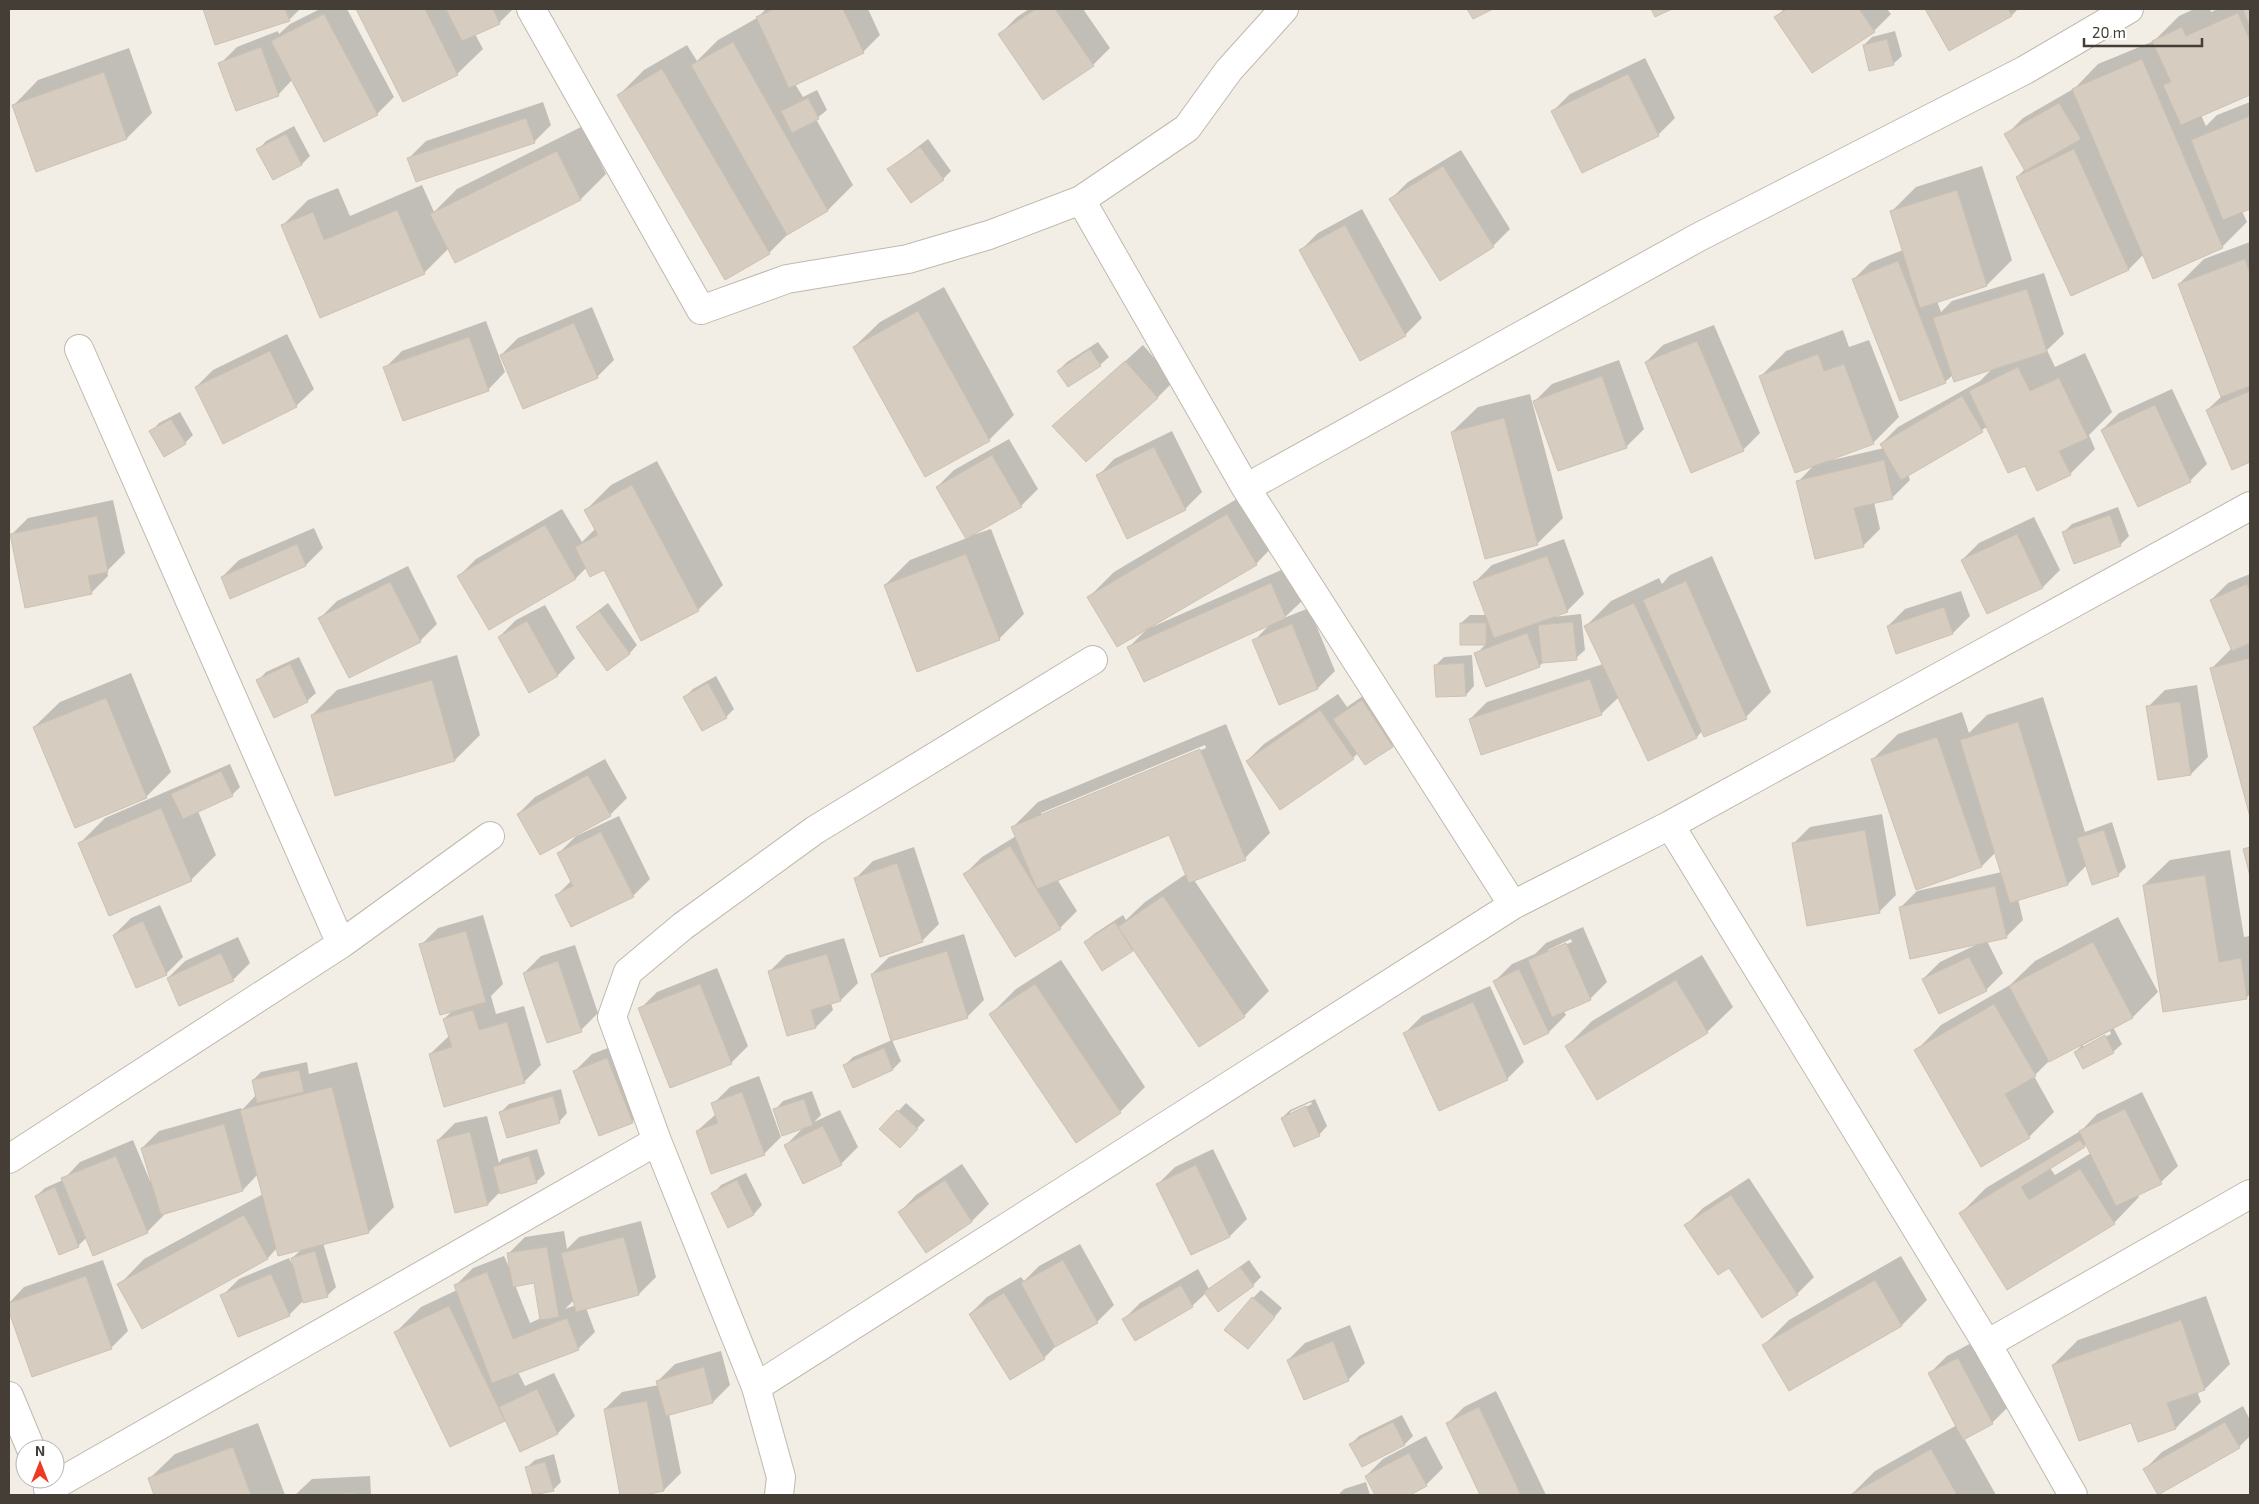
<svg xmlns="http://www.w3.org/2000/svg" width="2259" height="1504" font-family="'Exo 2',sans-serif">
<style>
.shadow{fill:#0003;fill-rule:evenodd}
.building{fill:#d6ccc0;stroke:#cdc1b0}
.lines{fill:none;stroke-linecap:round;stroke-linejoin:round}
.street-casing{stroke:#c0b8ad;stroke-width:30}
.street{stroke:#fff;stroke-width:28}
</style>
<rect width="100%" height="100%" fill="#f2eee6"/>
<path class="shadow" d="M204,9H300L289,20L216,44Z
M320,9H347L394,97L377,114L293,79L278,95L220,64L237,47L278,31L279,34L290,24Z
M357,9H513L499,23L475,34L483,49L457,74L403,100Z
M766,9H868L880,35L863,52L795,84L803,97L817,90L827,110L816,119L853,185L828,210L792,230L769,253L619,95L644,70L687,45L697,61L718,40L757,18Z
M1029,9H1083L1110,48L1093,65L1000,34L1017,17Z
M1784,9H1887L1891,14L1874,31L1776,17Z
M1927,9H2018L2012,15L1950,49Z
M2194,9H2210L2211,12L2218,9H2250V94L2201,115L2206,126L2217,115L2250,102V208L2242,211L2247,222L2222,247L2144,254L2129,269L2072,295L2017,177L2025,169L2006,135L2023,118L2075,88L2098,64L2154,41L2179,16Z
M1895,31L1902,56L1893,64L1864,45L1872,37Z
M129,48L152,113L127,138L37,170L13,106L38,80Z
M1645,58L1675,118L1658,135L1553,111L1570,94Z
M543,102L551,125L534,142L409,158L426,141Z
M294,126L310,156L302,164L273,179L258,150L266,141Z
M583,126L606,174L581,199L456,262L449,248L424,273L321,316L283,225L308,200L338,188L350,216L422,185L434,212L457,189Z
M928,139L951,171L943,179L889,169Z
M1461,150L1510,229L1493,246L1391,199L1408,182Z
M1982,166L2012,260L1987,285L1937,301L1941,312L1952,301L2044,273L2064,334L2047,350L2055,367L2085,353L2112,412L2089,435L2095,449L2070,474L2025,464L1987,427L1908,474L1910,480L1893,497L1874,502L1880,529L1863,546L1798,482L1815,464L1760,377L1786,351L1843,330L1849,347L1869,340L1899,417L1873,443L1827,460L1828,461L1884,448L1881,444L1898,427L1980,381L1992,369L1953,375L1945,382L1853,280L1870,263L1903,250L1891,212L1916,187Z
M1362,209L1422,318L1405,335L1301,250L1318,233Z
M2250,242V461L2233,469L2207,410L2222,396L2179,284L2204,259Z
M944,287L1014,415L989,440L854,347L880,322Z
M592,307L614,360L597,377L501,355L518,338Z
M486,321L505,372L488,390L385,368L402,351Z
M1714,325L1760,433L1743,450L1646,362L1663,345Z
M287,334L314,389L296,406L196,387L213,370Z
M1098,342L1109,357L1100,365L1058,371L1067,362Z
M1143,345L1174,381L1158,397L1054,426Z
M1619,360L1644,429L1627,446L1558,470L1535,401L1552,384Z
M2172,389L2207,464L2190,481L2138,505L2102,430L2119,413Z
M1530,394L1563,518L1538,543L1486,557L1452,432L1478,407Z
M180,412L193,435L185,443L151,432L159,423Z
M1172,431L1202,492L1185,509L1098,476L1114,459Z
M1009,439L1038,489L1021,506L967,537L991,529L1024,614L999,639L885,585L910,560L967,538L937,487L954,470Z
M657,461L723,585L698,610L605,568L587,567L576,578L489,628L459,576L476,559L562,509L582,542L595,529L586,510L611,485Z
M1252,490L1281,538L1256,564L1151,626L1152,627L1288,567L1303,600L1284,618L1309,608L1335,671L1318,688L1280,703L1254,641L1271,623L1129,647L1146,630L1089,597L1114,572Z
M113,500L125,553L107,571L108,576L91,593L11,535L28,518Z
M2118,507L2129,536L2120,545L2063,533L2072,524Z
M2034,517L2060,570L2043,587L1988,613L1962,560L1979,543Z
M314,528L323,548L306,565L222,577L239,560Z
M1564,539L1584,594L1567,611L1552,617L1581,614L1585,650L1576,658L1544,662L1539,666L1476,654L1486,644L1461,623L1470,615H1487L1475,582L1492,565Z
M1712,556L1771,692L1746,717L1702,731L1697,737L1648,759L1619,697L1601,714L1470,719L1487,702L1603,664L1586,626L1611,601L1659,578L1662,584L1670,575Z
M408,566L437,624L420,641L320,618L337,601Z
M2250,574V812L2212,668L2232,648L2211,600L2228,583Z
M1961,591L1970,616L1953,633L1888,626L1905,609Z
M608,603L637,645L629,654L577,627Z
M545,605L575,658L558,675L499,637L516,620Z
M457,655L480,735L455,760L336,795L312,715L337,690Z
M1472,655L1474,686L1466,695L1436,665L1444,657Z
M299,657L316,693L307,701L258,681L266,672Z
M131,673L171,772L146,797L34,727L60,702Z
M716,676L734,709L726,717L685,697L693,689Z
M1380,684L1409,729L1392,746L1358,753L1353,758L1247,761L1264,744L1338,694L1347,707Z
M2197,685L2208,757L2191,774L2148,707L2165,690Z
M2043,697L2085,832L2112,822L2126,867L2118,875L2087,865L2068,884L2018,899L2023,920L2006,937L1987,941L2003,973L1986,990L1923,979L1940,962L1980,943L1900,908L1917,891L2002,872L1996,852L1982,866L1872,760L1898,734L1962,712L1969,733L1987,715Z
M1226,724L1270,833L1245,858L1194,880L1269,991L1244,1016L1134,949L1132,950L1085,942L1094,934L1123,915L1126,920L1145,902L1186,874L1169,833L1057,879L1077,911L1060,928L965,874L982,857L1016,836L1013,827L1038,802ZM1205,745L1206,748L1041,815V813Z
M605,759L627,798L610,815L540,853L518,814L535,797Z
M230,764L240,787L232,795L198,811L216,855L191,880L79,844L105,818Z
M1882,814L1896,895L1879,912L1793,844L1810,827Z
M619,816L650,879L633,896L557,895L572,880L559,853L576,836Z
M914,847L939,924L922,941L856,878L873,861Z
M2230,850L2244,937L2250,936V994L2247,997L2144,885L2170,860Z
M160,905L183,957L166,974L114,935L131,918Z
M483,915L503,984L491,996L496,1014L524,1006L541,1065L524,1082L430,1054L449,1036L444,1019L452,1011L421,945L438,928Z
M2118,917L2158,992L2133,1017L2113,1027L2122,1044L2113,1052H2075L2084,1043L2050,1060L2034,1076L2054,1112L2029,1137L1916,1051L1941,1025L2010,985L2035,961ZM2110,1031L2111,1034L2083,1048V1045Z
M1583,927L1607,982L1590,999L1563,1010L1566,1015L1549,1032L1495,981L1512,964L1535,954L1546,943ZM1571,939L1572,942L1548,952V950Z
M964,934L984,1000L967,1017L872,974L889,957Z
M238,937L250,963L233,980L168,978L185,961Z
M844,938L858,983L841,1000L831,1003L833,1010L816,1027L769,972L786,955Z
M575,945L598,1013L581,1030L524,973L541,956Z
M1702,955L1733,1007L1707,1032L1566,1047L1592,1021Z
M1061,960L1145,1087L1120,1112L991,1014L1016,989Z
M717,968L748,1046L731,1063L640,1009L657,992Z
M1490,986L1524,1062L1507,1079L1405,1033L1422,1016Z
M892,1040L901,1061L893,1069L845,1065L853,1057Z
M624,1042L649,1105L632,1122L575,1071L592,1054Z
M307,1062L309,1074L357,1062L394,1207L369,1232L323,1243L336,1287L327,1296L304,1300L289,1315L222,1296L239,1279L289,1258L295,1269L292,1258L302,1249L277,1248L268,1258L119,1285L144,1259L263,1194L258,1174L243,1190L163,1213L164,1215L147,1232L87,1237L78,1246L36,1196L45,1188L63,1180L80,1162L133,1140L150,1181H152L142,1148L159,1131L241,1108L242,1110L256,1095L253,1080L261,1072Z
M759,1076L781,1137L764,1154L697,1131L716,1114L713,1104L730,1087Z
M561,1089L567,1113L559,1122L501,1112L509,1104Z
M812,1091L821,1115L814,1122L840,1110L858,1147L841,1164L786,1145L804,1127L775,1110L783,1101Z
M2142,1092L2178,1166L2161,1182L2137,1194L2139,1197L2114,1223L1961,1213L1986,1188L2082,1130L2097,1114ZM2087,1144L2091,1153L2055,1175L2050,1168Z
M1315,1099L1327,1126L1319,1135L1282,1118L1290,1110ZM1311,1102L1312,1104L1290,1115V1112Z
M906,1103L925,1120L908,1138L881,1129Z
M487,1116L499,1163L502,1159L537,1149L545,1174L536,1182L501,1191L488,1204L438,1140L455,1123Z
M1213,1149L1247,1219L1230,1236L1192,1254L1158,1184L1175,1167Z
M962,1164L989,1204L972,1221L926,1252L900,1212L916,1195Z
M746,1173L762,1205L754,1214L729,1226L713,1194L721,1185Z
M1749,1178L1814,1277L1797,1294L1763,1316L1729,1267L1686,1225L1703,1208Z
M641,1221L656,1277L639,1294L586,1308L595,1332L578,1349L518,1372L525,1386L554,1373L575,1416L558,1433L506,1418L504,1420L396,1332L421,1307L457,1290L456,1285L473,1268L504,1256L511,1271L508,1254L525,1237L564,1231L567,1249L579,1237ZM535,1282L541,1318L530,1323L515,1285ZM574,1300L576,1305L565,1309Z
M1080,1244L1114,1305L1097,1322L1058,1344L1044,1358L970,1314L987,1297L1021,1277L1024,1281L1039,1266Z
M1901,1256L1927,1300L1902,1325L1764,1345L1789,1320Z
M103,1260L128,1331L111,1348L33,1375L9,1303L24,1287Z
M1249,1260L1261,1277L1253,1285L1206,1293L1192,1306L1123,1320L1140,1303L1198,1269L1209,1289Z
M1261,1290L1282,1308L1256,1339L1253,1298Z
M2206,1296L2230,1364L2205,1389L2197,1391L2201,1402L2176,1428L2139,1441L2132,1421L2053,1365L2078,1340Z
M1350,1325L1365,1363L1348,1380L1288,1360L1305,1343Z
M1975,1341L2009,1406L1992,1423L1964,1438L1996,1495H1851L1875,1471L1957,1425L1930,1373L1947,1356Z
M721,1351L730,1385L713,1402L669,1414L681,1473L664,1490L638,1495H622L605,1409L622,1392L659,1385L658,1381L675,1364Z
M1496,1391L1546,1495H1481L1447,1424L1464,1407Z
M2243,1406L2250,1420V1436L2239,1447L2145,1469L2162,1452Z
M1402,1415L1413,1436L1405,1444L1362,1466L1351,1444L1359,1436Z
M258,1423L285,1495H155L149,1479L175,1454Z
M1426,1436L1443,1468L1426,1485L1407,1495H1376L1366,1476L1383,1459Z
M554,1454L561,1482L553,1490L534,1495L526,1468L535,1460Z
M370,1476L371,1495H295L312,1479Z
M1366,1482L1370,1495H1338L1344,1489Z"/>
<path class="building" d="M203,9H285L290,21L215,45Z
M356,9H425L458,75L403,102Z
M446,9H493L500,24L462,41Z
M774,9H843L864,53L789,88L756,17Z
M1036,9H1055L1094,66L1043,100L998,34Z
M1467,9H1493L1473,19Z
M1651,9H1672L1655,17Z
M1787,9H1859L1875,32L1812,73L1774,17Z
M1925,9H2008L2012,16L1949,51Z
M2243,9H2250V28Z
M2238,13L2250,41V95L2181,125L2163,85L2171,82L2152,41L2182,27L2186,36Z
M324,14L378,115L324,142L271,41Z
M1887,39L1894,65L1869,71L1863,45Z
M733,42L828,211L787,235L691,65Z
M261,47L279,96L236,111L218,63Z
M2142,59L2223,248L2153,279L2072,89Z
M662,69L770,254L725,280L617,95Z
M104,72L127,139L36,172L12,105Z
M1628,74L1659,136L1582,173L1551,111Z
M808,98L819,119L792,133L781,111Z
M2059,103L2081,139L2025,171L2004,134Z
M2250,116V209L2223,220L2191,140Z
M526,118L535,143L416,182L407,158Z
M286,134L302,165L273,180L256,149Z
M920,147L944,180L911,203L887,169Z
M2074,149L2129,270L2071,296L2016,177Z
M557,151L581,200L455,263L430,214Z
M1443,166L1494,247L1440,281L1389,199Z
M1957,190L1987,286L1920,308L1890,211Z
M397,210L425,274L320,318L281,225L313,212L324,240Z
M1345,225L1406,336L1360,361L1299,250Z
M2245,259L2250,273V386L2221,397L2178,284Z
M1898,261L1946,383L1900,401L1852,279Z
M2027,289L2047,352L1954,382L1933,318Z
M918,311L990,441L925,477L853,347Z
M574,323L598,378L523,409L500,355Z
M469,337L489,391L403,421L383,367Z
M1697,341L1744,451L1691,473L1645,362Z
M1090,349L1101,366L1068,387L1057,371Z
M270,351L297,407L223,444L195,387Z
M1818,354L1824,371L1844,364L1874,444L1795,473L1759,376Z
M1125,361L1158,398L1086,462L1052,426Z
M2018,367L2030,391L2059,378L2088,438L2059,451L2071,475L2037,491L2025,466L2008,473L1969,391Z
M1602,376L1627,448L1558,471L1533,401Z
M2250,391V462L2232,470L2206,410Z
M1962,396L1983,432L1901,480L1880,444Z
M2155,405L2191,482L2138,507L2101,430Z
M1504,418L1538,545L1485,559L1451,432Z
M171,419L186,444L164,457L149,431Z
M1154,447L1186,510L1127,539L1096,475Z
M992,455L1022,507L966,539L936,487Z
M1884,460L1893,499L1854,508L1864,547L1815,559L1796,481Z
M632,485L699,611L641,641L604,570L590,577L575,547L598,535L584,510Z
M1227,514L1257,565L1117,647L1087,597Z
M2110,515L2121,546L2074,564L2062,532Z
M97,516L108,572L88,576L92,594L25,608L10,534Z
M545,525L576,579L489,630L457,576Z
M2017,534L2043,588L1987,614L1961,560Z
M297,544L306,566L230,599L221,577Z
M966,554L1000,640L917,672L884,585Z
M1547,556L1568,612L1494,638L1473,582Z
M1686,581L1747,719L1704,737L1643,600Z
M390,582L421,642L349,678L318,618Z
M1271,583L1286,618L1144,682L1127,647Z
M2247,584L2250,593V643L2232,651L2210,600Z
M1634,603L1697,738L1648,761L1584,626Z
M1944,607L1953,634L1896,654L1887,626Z
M599,611L630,654L607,671L576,627Z
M527,621L558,676L529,693L498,637Z
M1573,622L1577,660L1542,663L1538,625Z
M1460,623H1486V645H1460Z
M1292,624L1318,689L1279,705L1252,640Z
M1527,633L1540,667L1486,687L1474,653Z
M2250,658V817L2210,668Z
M1464,663L1466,696L1436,697L1434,665Z
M290,664L308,702L274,718L256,680Z
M1590,679L1602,715L1481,755L1469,719Z
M432,680L455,761L335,796L311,715Z
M708,683L727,718L702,731L683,697Z
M106,698L147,798L75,828L33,727Z
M1362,700L1393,747L1365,765L1333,719Z
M2180,702L2191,775L2158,780L2146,706Z
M1320,710L1354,759L1280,810L1246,761Z
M2018,722L2068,885L2010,903L1960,740Z
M1937,737L1982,867L1916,890L1871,759Z
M1200,749L1246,860L1189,883L1169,835L1037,889L1011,827Z
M221,771L233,796L183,819L171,794Z
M588,775L611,816L540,855L517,814Z
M161,808L192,881L109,916L78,843Z
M1865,830L1880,913L1807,926L1792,843Z
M2104,830L2119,876L2092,885L2077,838Z
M601,832L634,897L571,927L555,895L573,886L557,853Z
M1010,846L1061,929L1015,957L963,874Z
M2250,847V876L2243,849Z
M897,863L923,942L880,957L854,878Z
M2205,875L2219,962L2241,958L2247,999L2163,1012L2143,885Z
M1995,886L2007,938L1910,959L1899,907Z
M1163,896L1245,1017L1199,1047L1118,927Z
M143,921L167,975L136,988L113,935Z
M1115,922L1133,951L1102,971L1084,942Z
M466,931L486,1002L440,1015L419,944Z
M2093,942L2133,1018L2049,1062L2009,986Z
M1566,943L1591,1000L1552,1017L1528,960Z
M947,951L968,1018L891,1041L871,974Z
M221,953L234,981L179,1006L167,978Z
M827,954L841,1001L811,1010L816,1028L787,1036L768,971Z
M1969,957L1987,991L1939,1014L1922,979Z
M558,961L582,1032L547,1043L523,973Z
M1519,969L1549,1033L1524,1045L1493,981Z
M1676,980L1708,1033L1597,1100L1565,1046Z
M700,984L732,1064L670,1088L638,1008Z
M1035,984L1121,1113L1076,1143L989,1014Z
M1473,1002L1508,1080L1439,1111L1403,1033Z
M1994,1004L2036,1076L2005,1094L2030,1138L1981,1167L1914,1050Z
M473,1010L479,1030L507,1022L525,1083L444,1107L429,1054L452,1047L443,1019Z
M2105,1035L2114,1053L2083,1069L2074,1052Z
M884,1048L893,1070L853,1088L843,1065Z
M607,1058L633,1123L599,1136L573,1071Z
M299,1070L304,1092L257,1103L252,1080Z
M332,1087L369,1233L278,1256L240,1110Z
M742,1092L765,1155L711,1174L696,1131L718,1123L711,1103Z
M553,1096L560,1123L507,1138L499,1112Z
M804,1099L813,1125L782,1136L773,1109Z
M1306,1106L1320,1136L1294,1147L1281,1118Z
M2125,1109L2162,1184L2116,1206L2079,1131Z
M897,1110L918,1129L900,1148L879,1129Z
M224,1124L243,1191L161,1215L141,1148Z
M823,1126L842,1165L803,1184L784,1145Z
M470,1132L488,1205L455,1213L437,1140Z
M2080,1140L2085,1147L2021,1187L2029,1200L2080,1169L2115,1224L2007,1290L1959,1213Z
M116,1156L148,1233L93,1256L61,1178Z
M529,1156L537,1183L500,1194L493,1167Z
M1196,1165L1230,1237L1191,1255L1156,1184Z
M737,1180L754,1215L728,1228L711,1193Z
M945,1180L972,1222L926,1253L898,1212Z
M55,1187L79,1247L59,1255L35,1196Z
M1731,1195L1798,1295L1762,1318L1729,1268L1718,1275L1684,1225Z
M244,1215L268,1259L142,1329L117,1284Z
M624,1237L639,1295L576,1312L561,1253Z
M547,1247L559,1317L540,1320L534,1283L513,1287L507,1253Z
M315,1251L328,1297L303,1303L291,1258Z
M1063,1260L1098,1323L1055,1347L1021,1283Z
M1240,1267L1254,1286L1218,1312L1204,1292Z
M487,1272L513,1339L567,1318L579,1350L492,1383L454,1285Z
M271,1274L290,1316L238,1337L220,1295Z
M86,1276L112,1349L32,1377L9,1312V1303Z
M1875,1280L1902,1326L1789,1391L1762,1345Z
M1181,1285L1193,1307L1135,1341L1122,1319Z
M1004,1293L1045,1359L1010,1380L969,1314Z
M1252,1297L1275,1317L1248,1349L1224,1330Z
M449,1306L505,1421L450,1447L394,1332Z
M2181,1320L2205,1390L2167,1403L2176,1429L2138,1442L2131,1423L2079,1441L2052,1365Z
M1333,1341L1349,1381L1304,1400L1287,1360Z
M1958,1358L1993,1424L1963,1440L1928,1373Z
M704,1367L713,1403L666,1416L656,1381Z
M537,1389L558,1434L520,1452L499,1407Z
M647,1401L664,1491L645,1495H620L604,1409Z
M1479,1407L1521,1495H1480L1446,1423Z
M1393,1422L1405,1445L1362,1467L1349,1444Z
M2225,1422L2240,1448L2158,1495L2143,1469Z
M233,1447L251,1495H154L148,1478Z
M1931,1449L1957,1495H1850Z
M1409,1453L1427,1486L1410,1495H1375L1365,1476Z
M545,1462L554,1491L533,1495L525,1467Z
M354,1493V1495H294Z"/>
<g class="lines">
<g class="street-casing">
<path id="street" d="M531,9L701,310L787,279L908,259L989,235L1081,200L1187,128L1229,70L1284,9
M1081,200L1246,488L1513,905
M79,349L341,944
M1246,488L1697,238L2025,70L2129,9
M1670,825L1987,1344L2073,1495
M9,1159L341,944L490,836
M1987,1344L2250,1194
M756,1387L1513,905L1670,825L2250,506
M9,1396L31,1449
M48,1489L657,1141
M779,1495L781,1477L756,1387L657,1141L612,1017L628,972L683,926L815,830L1093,660"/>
</g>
<use href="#street" class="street"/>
</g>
<rect width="2259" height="1504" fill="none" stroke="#453e36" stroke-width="20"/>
<g transform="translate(40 1464)"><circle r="24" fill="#ffffff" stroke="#b5b2af"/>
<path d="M0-4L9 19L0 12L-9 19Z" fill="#ed3a23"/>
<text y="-8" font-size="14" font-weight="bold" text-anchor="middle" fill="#453e36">N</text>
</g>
<path d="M2084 38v8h118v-8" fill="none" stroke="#453e36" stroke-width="2.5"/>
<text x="2092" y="38" font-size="15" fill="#453e36" stroke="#ffffff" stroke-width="4" paint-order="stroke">20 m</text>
</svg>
